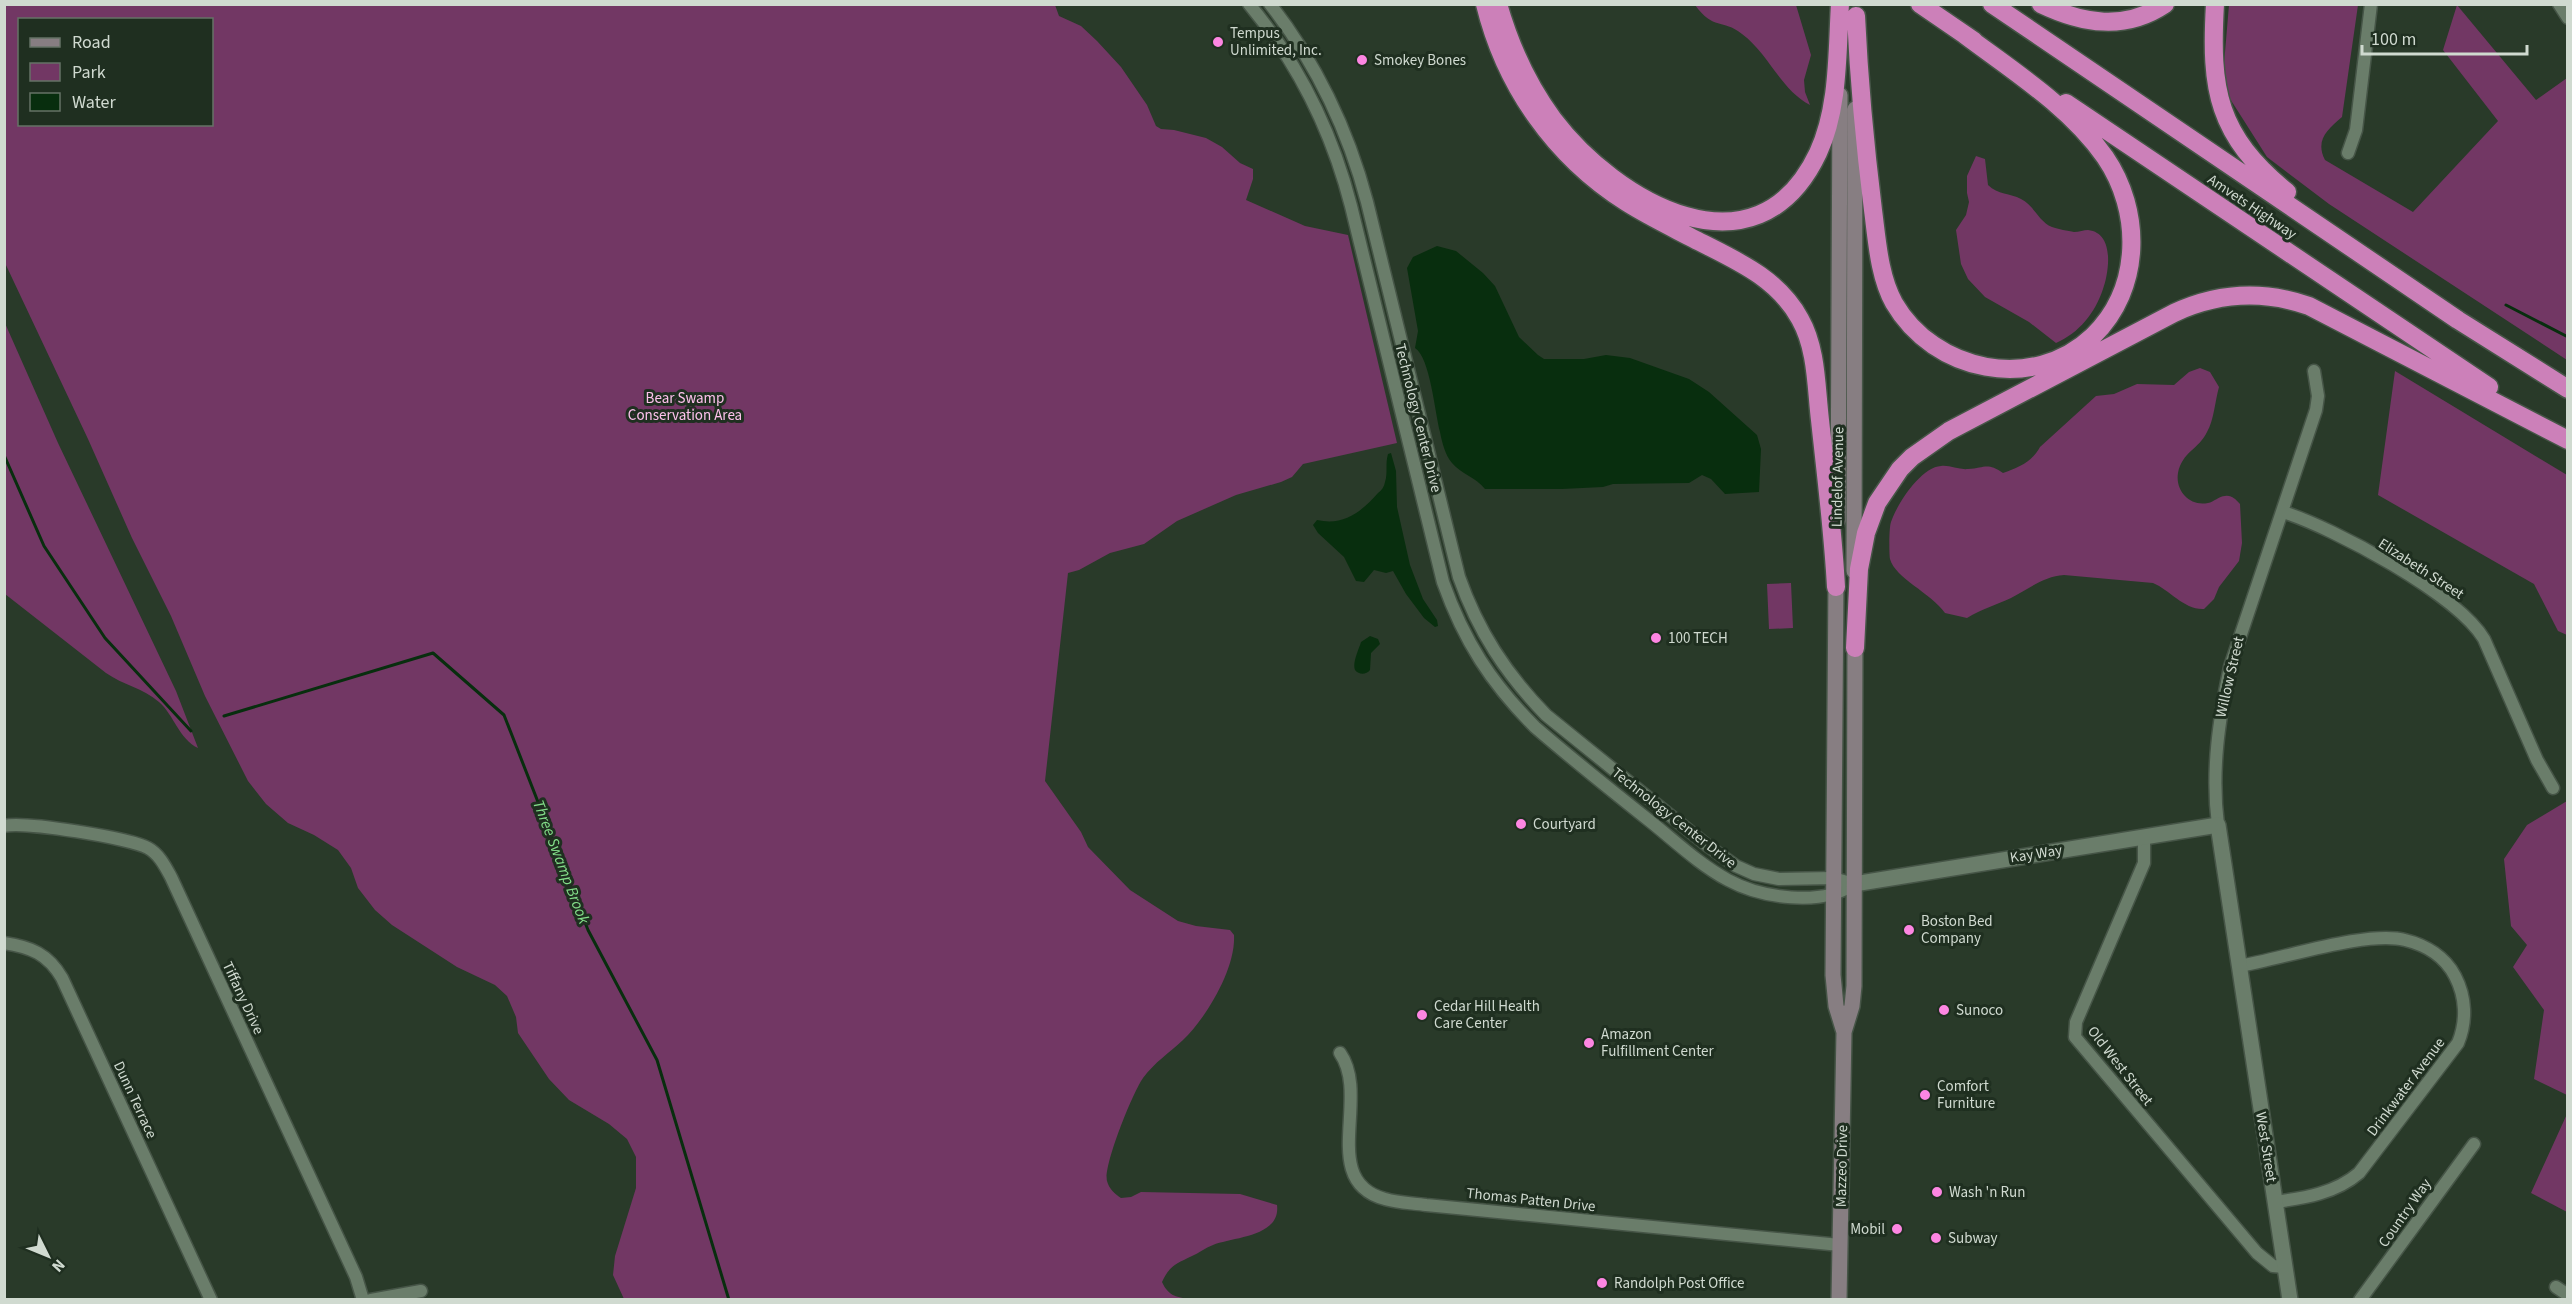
<svg xmlns="http://www.w3.org/2000/svg" width="2572" height="1304" font-family="'Source Sans 3',sans-serif">
<style>
.green{fill:#723764;fill-rule:evenodd}
.water{fill:#082e0e}
.lines{fill:none;stroke-linecap:round;stroke-linejoin:round}
.stream{stroke:#082e0e;stroke-width:3}
.minor-casing{stroke:#465547;stroke-width:15}
.tertiary-casing{stroke:#465547;stroke-width:18}
.secondary-casing{stroke:#465547;stroke-width:18}
.motorway-casing{stroke:#465547;stroke-width:21}
.minor{stroke:#6a7d6a;stroke-width:12}
.tertiary{stroke:#6a7d6a;stroke-width:15}
.secondary{stroke:#877e82;stroke-width:15}
.motorway{stroke:#cc80b9;stroke-width:18}
.poi-dot{fill:#fd86e2;stroke:#1f2f20;stroke-width:2}
.labels{text-anchor:middle;dominant-baseline:central;stroke-width:6;stroke-linejoin:round;paint-order:stroke}
.poi-label{font-size:15px;fill:#d0dad0;stroke:#1f2f20;text-anchor:start}
.street-label{font-size:15px;fill:#d0dad0;stroke:#1f2f20}
.park-label{font-size:15px;fill:#fdc1ec;stroke:#1f2f20}
.water-label{font-size:16px;font-style:italic;fill:#83de89;stroke:#1f2f20}
</style>
<rect width="100%" height="100%" fill="#293a29"/>
<path class="green" d="M4,5H1055L1059,16L1081,26L1097,41L1121,67L1147,105L1156,126L1161,129L1174,130L1206,138L1222,147L1240,163L1253,169V179L1246,200L1305,226L1348,235L1397,443L1303,464L1292,477L1281,482L1236,495L1177,521L1144,544L1110,553L1079,570L1068,573L1045,781L1081,832L1088,847L1130,890L1178,921L1196,926L1230,930L1234,935C1236,968 1207,1017 1183,1040C1169,1053 1155,1062 1143,1078C1133,1092 1103,1166 1107,1181C1109,1189 1115,1194 1121,1198L1131,1197L1141,1192L1240,1194L1277,1205C1281,1237 1233,1237 1213,1245C1205,1248 1199,1253 1192,1256C1176,1264 1170,1265 1162,1282C1168,1295 1175,1297 1189,1299H624L613,1275L615,1256L636,1188V1157L627,1139L609,1124L569,1100L549,1079L518,1033L516,1017L507,996L495,985L457,967L392,925L375,910L358,888L351,868L338,850L314,835L288,823L266,804L248,781L205,696L171,616L132,538L88,439L5,263ZM20,20H212V124H20Z
M1695,5H1796L1811,55L1804,80L1805,92L1810,105C1780,89 1769,54 1742,34C1722,18 1714,31 1695,5Z
M2229,5H2358L2342,117C2327,130 2315,140 2325,160L2413,212L2498,121L2443,50L2457,5L2536,100L2567,78V360L2329,204L2267,157L2227,94L2224,64Z
M1976,156L1985,159L1988,185C1998,195 2010,193 2021,199C2034,205 2038,221 2052,227C2058,229 2068,231 2074,232C2079,232 2084,230 2088,230C2115,233 2109,272 2103,289C2095,313 2079,333 2056,343L2029,322L1985,297L1968,279L1961,264L1956,230L1966,215L1969,202L1967,193V176Z
M4,321L58,443L176,691L198,748C179,739 174,715 159,702C143,688 123,685 106,673L5,594Z
M2200,368L2210,372L2219,387C2215,401 2214,420 2207,432C2199,449 2182,452 2178,473C2175,491 2190,507 2208,503C2214,502 2219,496 2225,496C2232,495 2235,499 2240,504L2242,543L2239,561L2219,587L2214,599L2204,609C2184,610 2170,590 2153,583L2064,575C2044,576 2029,589 2011,598C1996,605 1982,609 1967,618L1945,613C1931,593 1895,578 1890,559C1889,553 1889,527 1891,522C1897,504 1921,467 1941,466C1950,465 1959,470 1968,469C1985,468 1987,462 2003,473C2018,468 2032,462 2040,447L2096,396L2114,394L2137,384L2174,385L2189,372Z
M2395,371L2567,475V635L2558,631L2534,584L2378,495Z
M1791,583L1793,628L1769,629L1767,584Z
M2567,801V1095L2534,1079L2544,1010L2513,967L2527,945L2511,926L2504,859L2527,825Z
M2567,1114L2568,1212H2567L2531,1193Z"/>
<path class="water" d="M1437,246L1456,251L1483,273L1495,286L1519,337L1538,355L1544,359H1584L1606,355L1630,358L1689,379L1709,392L1757,435L1761,449L1759,492L1725,494L1711,479L1702,475L1689,483L1613,484L1603,487L1562,489H1485C1476,477 1461,474 1452,463C1445,455 1442,442 1440,432C1435,413 1430,357 1415,348L1418,331L1407,268L1413,257Z
M1391,453L1396,471L1397,507L1410,565L1423,599L1437,620L1438,626L1435,627L1424,618L1406,594L1393,571L1386,573L1374,570L1364,582L1356,581L1344,557L1318,533L1313,525L1317,520C1344,526 1361,512 1378,493C1382,490 1384,487 1385,482C1388,473 1385,464 1388,454Z
M1370,636L1378,639L1380,644L1371,653L1370,670C1366,675 1359,675 1355,670C1352,663 1359,649 1361,642Z"/>
<g class="lines">
<path class="stream" d="M2506,305L2568,337
M4,455L44,546L105,638L191,731
M224,716L433,653L504,715L588,930L657,1060L729,1300"/>
<g class="minor-casing">
<path id="minor" d="M1249,4C1298,63 1332,132 1351,206L1443,582C1464,641 1491,683 1535,727C1573,760 1612,791 1651,822C1676,842 1700,865 1728,880C1761,898 1822,907 1854,884
M1270,4C1316,63 1348,130 1367,202L1459,577C1478,631 1506,674 1546,715L1708,846L1736,866L1754,874L1779,879L1833,878L1854,884
M2559,4L2568,18
M2348,153L2356,130L2371,4
M2283,512C2334,528 2457,594 2484,639L2537,760L2553,788
M2218,825C2211,771 2219,719 2230,667L2316,410L2318,396L2314,371
M4,826C24,821 130,838 148,848C159,854 165,866 171,877L356,1277L363,1300
M2144,837V863L2076,1022L2075,1037L2257,1253L2273,1266L2284,1267
M4,943C31,947 48,954 62,978L211,1300
M2239,966C2282,959 2367,930 2405,940C2426,945 2445,957 2455,976C2466,997 2467,1021 2458,1043L2359,1173C2336,1193 2305,1198 2275,1202
M1340,1053C1371,1097 1318,1181 1385,1199C1398,1203 1413,1203 1426,1205L1840,1245
M2556,1287L2568,1295
M371,1300L421,1291
M2360,1300L2474,1144"/>
</g>
<g class="tertiary-casing">
<path id="tertiary" d="M1854,884L2218,825L2290,1300"/>
</g>
<g class="secondary-casing">
<path id="secondary" d="M1838,521L1840,95
M1854,571L1855,109
M1836,578L1833,975L1836,1006L1844,1032
M1839,1300L1844,1032L1852,1006L1854,986L1855,637"/>
</g>
<g class="motorway-casing">
<path id="motorway" d="M1485,4C1505,86 1555,157 1626,202C1648,216 1671,227 1694,239C1735,260 1777,277 1800,319C1817,349 1816,387 1820,420C1826,476 1833,531 1836,587
M1498,4C1510,46 1527,84 1553,119C1615,201 1756,284 1818,153C1839,108 1837,53 1840,4
M1920,4L1974,41
M1992,4L2458,320L2568,389
M2041,4C2083,24 2125,31 2165,4
M2215,4C2210,90 2217,135 2287,192
M1856,16C1859,81 1865,146 1873,210C1877,240 1879,276 1894,303C1934,372 2033,393 2093,336C2142,288 2142,211 2105,157C2070,107 2013,71 1965,35
M2066,103L2489,387
M1855,648L1859,569L1866,533L1877,503L1900,469L1912,457L1949,431L2174,313C2219,292 2263,290 2309,306L2568,440"/>
</g>
<use href="#minor" class="minor"/>
<use href="#tertiary" class="tertiary"/>
<use href="#secondary" class="secondary"/>
<use href="#motorway" class="motorway"/>
</g>
<g class="poi-dot">
<circle cx="1218" cy="42" r="6"/>
<circle cx="1362" cy="60" r="6"/>
<circle cx="1656" cy="638" r="6"/>
<circle cx="1521" cy="824" r="6"/>
<circle cx="1909" cy="930" r="6"/>
<circle cx="1944" cy="1010" r="6"/>
<circle cx="1422" cy="1015" r="6"/>
<circle cx="1589" cy="1043" r="6"/>
<circle cx="1925" cy="1095" r="6"/>
<circle cx="1937" cy="1192" r="6"/>
<circle cx="1897" cy="1229" r="6"/>
<circle cx="1936" cy="1238" r="6"/>
<circle cx="1602" cy="1283" r="6"/>
</g>
<g class="labels">
<g class="poi-label">
<text x="1230" y="33">Tempus<tspan x="1230" dy="17">Unlimited, Inc.</tspan></text>
<text x="1374" y="60">Smokey Bones</text>
<text x="1668" y="638">100 TECH</text>
<text x="1533" y="824">Courtyard</text>
<text x="1921" y="921">Boston Bed<tspan x="1921" dy="17">Company</tspan></text>
<text x="1434" y="1006">Cedar Hill Health<tspan x="1434" dy="17">Care Center</tspan></text>
<text x="1956" y="1010">Sunoco</text>
<text x="1601" y="1034">Amazon<tspan x="1601" dy="17">Fulfillment Center</tspan></text>
<text x="1937" y="1086">Comfort<tspan x="1937" dy="17">Furniture</tspan></text>
<text x="1949" y="1192">Wash 'n Run</text>
<text x="1885" y="1229" text-anchor="end">Mobil</text>
<text x="1948" y="1238">Subway</text>
<text x="1614" y="1283">Randolph Post Office</text>
</g>
<g class="street-label">
<text transform="translate(2252 207) rotate(34)">Amvets Highway</text>
<text transform="translate(1418 418) rotate(76)">Technology Center Drive</text>
<text transform="translate(1838 477) rotate(-89)">Lindelof Avenue</text>
<text transform="translate(2421 569) rotate(33)">Elizabeth Street</text>
<text transform="translate(2230 677) rotate(-77)">Willow Street</text>
<text transform="translate(1674 818) rotate(38)">Technology Center Drive</text>
<text transform="translate(2036 854) rotate(-9)">Kay Way</text>
<text transform="translate(243 998) rotate(65)">Tiffany Drive</text>
<text transform="translate(2120 1066) rotate(52)">Old West Street</text>
<text transform="translate(2406 1087) rotate(-53)">Drinkwater Avenue</text>
<text transform="translate(135 1100) rotate(65)">Dunn Terrace</text>
<text transform="translate(2266 1147) rotate(81)">West Street</text>
<text transform="translate(1842 1166) rotate(-89)">Mazzeo Drive</text>
<text transform="translate(1531 1200) rotate(6)">Thomas Patten Drive</text>
<text transform="translate(2405 1213) rotate(-55)">Country Way</text>
</g>
<g class="park-label">
<text x="685" y="398">Bear Swamp<tspan x="685" dy="17">Conservation Area</tspan></text>
</g>
<g class="water-label">
<text transform="translate(561 862) rotate(69)">Three Swamp Brook</text>
</g>
</g>
<rect width="2572" height="1304" fill="none" stroke="#d0dad0" stroke-width="12"/>
<rect x="18" y="18" width="195" height="108" fill="#1f2f20" stroke="#667366" stroke-width="1.5"/>
<rect x="30" y="38" width="30" height="9" fill="#877e82" stroke="#667366" stroke-width="1.5"/>
<text x="72" y="48" font-size="18" fill="#d0dad0">Road</text>
<rect x="30" y="63" width="30" height="18" fill="#723764" stroke="#667366" stroke-width="1.5"/>
<text x="72" y="78" font-size="18" fill="#d0dad0">Park</text>
<rect x="30" y="93" width="30" height="18" fill="#082e0e" stroke="#667366" stroke-width="1.5"/>
<text x="72" y="108" font-size="18" fill="#d0dad0">Water</text>
<g transform="translate(48 1256) rotate(133)" stroke="#1f2f20" stroke-width="4.5" paint-order="stroke">
<path d="M0-4.5L10 22L0 15L-10 22Z" fill="#d0dad0"/>
<text y="-9" font-size="16" font-weight="bold" text-anchor="middle" fill="#d0dad0">N</text>
</g>
<path d="M2362 45v9h165v-9" fill="none" stroke="#d0dad0" stroke-width="3"/>
<text x="2371" y="45" font-size="18" fill="#d0dad0" stroke="#1f2f20" stroke-width="4.5" paint-order="stroke">100 m</text>
</svg>
